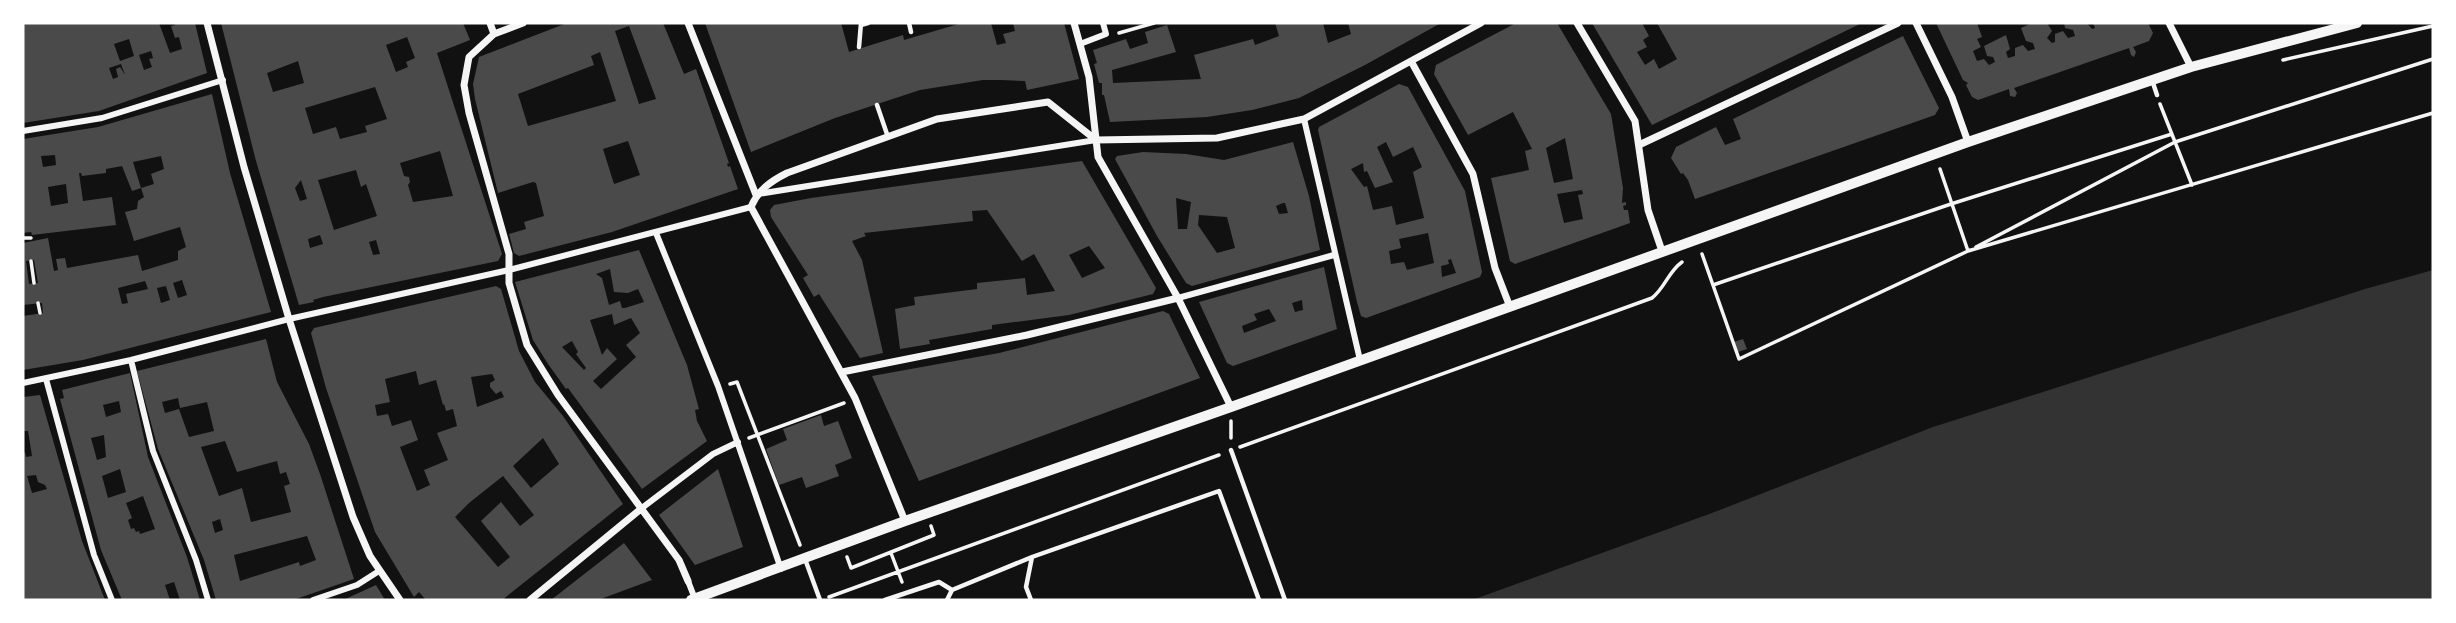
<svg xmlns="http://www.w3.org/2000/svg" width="2456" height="623" font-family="'Sofia Sans Condensed',sans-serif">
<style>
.water{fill:#333}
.building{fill:#4a4a4a;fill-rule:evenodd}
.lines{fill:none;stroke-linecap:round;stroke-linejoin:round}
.path{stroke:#f5f5f5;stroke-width:3.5}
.service{stroke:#f5f5f5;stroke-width:4.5}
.pedestrian{stroke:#f5f5f5;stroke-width:6}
.minor{stroke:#f5f5f5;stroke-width:7}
.tertiary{stroke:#f5f5f5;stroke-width:10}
</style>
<rect width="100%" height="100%" fill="#111"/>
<path class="water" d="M2433,270V600H1472L1712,513L1933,427L2365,289Z"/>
<path class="building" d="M23,23H159L170,53L182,49L179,37L175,38L171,26L175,25L174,23H195L207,73L99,111L23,123ZM129,39L134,56L120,61L114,44ZM151,51L153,58L149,59L152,67L144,70L139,55ZM121,64L125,75L120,67L116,69L118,77L113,79L109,68Z
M221,23H463L470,40L437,53L502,254L498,261L323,297L313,300L314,302L299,305L256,161ZM407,37L415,58L406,62L408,67L396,72L386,45ZM298,61L304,83L273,92L267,73ZM375,87L387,119L365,126L367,132L340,139L336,127L313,134L305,108ZM440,151L453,196L413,202L408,185L410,182L409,177L404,176L400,163ZM356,170L361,187L366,184L377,216L334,230L318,180ZM301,180L307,199L300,201L295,188ZM320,235L323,244L310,248L308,239ZM376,240L380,254L373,255L369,242Z
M567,23H663L684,74L696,69L729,163L727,164L728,167L730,166L738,189L612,232L519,256L514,253L509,234L526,229L524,222L544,216L536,183L533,182L498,193L475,99L473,84L479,57ZM629,26L655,96L656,99L639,104L615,31ZM600,52L616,101L528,126L518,94L594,65L591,56ZM628,141L640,175L614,184L603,149Z
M705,23H841L849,52L903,35L904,40L962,23H991L997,45L1006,43L1003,34L1015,31L1013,23H1064L1079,79L1027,90L1025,81L1001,80H983L920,90L835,118L751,152Z
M1275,23H1323L1328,43L1351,34L1348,23H1441L1365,65L1299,98L1252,110L1207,117L1110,122L1104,95H1102V83H1099L1094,64L1097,63L1093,50L1126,39L1130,49L1148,43L1145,32L1167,25L1176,52L1112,70L1113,83L1201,79L1194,55L1253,39L1255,45L1279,36Z
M1516,23H1557L1611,114L1623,188L1622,203L1626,202V205L1623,206L1624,210H1628L1630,223L1515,264L1510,261L1491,178L1529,170L1525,151L1532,149L1513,112L1468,135L1434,74L1436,65ZM1565,138L1573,179L1554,183L1546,148ZM1582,190L1583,194L1578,195L1583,219L1564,223L1557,194Z
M1592,23H1642L1649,36L1643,40L1647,47L1637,52L1645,65L1654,59L1659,69L1677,59L1657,23H1862L1652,125Z
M1936,23H1977L1982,37L1977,39L1981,47L1973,51L1977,61L1984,59L1989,65L1995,62L1993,57L1987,56L1984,46L2006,35L2010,49L2006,52L2008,58L2015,56V48L2023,45L2028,51L2035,49L2033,43L2026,41L2021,28L2032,23H2047L2052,31L2047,38L2052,43L2055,42V34L2063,31L2068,38L2075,36L2073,30L2065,28L2064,23H2087L2092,29L2095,28L2093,23H2148L2153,33L2149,41L2133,47L2136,52L2134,57L2131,55L2129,48L2014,88L2017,93L2015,97L2010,96L2009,89L1978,100L1972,97L1966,85L1968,83L1963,80Z
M1903,36L1939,108L1935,115L1695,199L1688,180L1683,173L1681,174L1671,158L1676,147L1716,127L1725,145L1741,139L1733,119Z
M1399,84L1408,87L1465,191L1482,272L1480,277L1366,318L1361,316L1357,302L1318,130L1319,127ZM1386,142L1393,157L1413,147L1422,167L1413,172L1424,218L1396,225L1392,206L1373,210L1367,186L1364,187L1351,169L1363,163L1364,172L1367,171L1375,188L1393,182L1377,147ZM1428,233L1434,263L1407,270L1404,262L1391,264L1389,251L1401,248L1399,239ZM1451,259L1456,273L1442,277L1441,266L1449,264L1448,260Z
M212,94L230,173L271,312L83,360L23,370V316L43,313L42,303L23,305V243L48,238L54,271L58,270L56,259L65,258L67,268L138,255L142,271L178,260V251L186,247L180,227L134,241L125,212L137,209L138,201L144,197L141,188L154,184L151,174L164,169L161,156L133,162L141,188L132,191L122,166L106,169V173L82,176L81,173H79L83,201L112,197L116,225L32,235L31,232L23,233V139L98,127ZM55,155L56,165L43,167L41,156ZM66,184L68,203L51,206L48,187ZM34,260L38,283L29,284L26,261ZM182,280L187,295L178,298L173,283ZM145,281L148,289L126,294L128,303L122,304L118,288ZM166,286L170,300L161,303L157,288Z
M1293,142L1309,196L1320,250L1192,286L1186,283L1157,236L1115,159L1117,156L1143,152L1186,154L1224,160ZM1176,198L1191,202L1187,229H1178ZM1283,203H1285L1288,213L1279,214L1276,206ZM1199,215L1227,217L1235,248L1217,253L1198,225Z
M1082,161L1156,288L1153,294L1069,315L992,325V329L929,340L930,344L900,349L895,309L915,305L914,297L977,289V283L1025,278L1027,295L1055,291L1034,254L1022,261L987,210L972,211L973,221L864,233L866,236L852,241L862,260L883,353L860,358L819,294L814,297L803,278L808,275L771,217L770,210L774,205L811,198ZM1089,246L1105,268L1082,278L1069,255Z
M639,250L687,365L699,409L695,410L697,421L707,441L642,489L568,388L566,389L548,364L533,340L515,282ZM610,269L614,292L628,293L638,289L644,302L625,308H622L620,301L609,305L602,278L596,274ZM612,314L614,325L631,318L640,333L626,345L636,357L601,389L593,381L617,359L607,348L602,355L590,320ZM572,341L578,352L576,354L586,368L584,370L562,347Z
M1324,267L1337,329L1233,366L1227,363L1199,302ZM1302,300L1303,310L1295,312L1292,303ZM1269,309L1276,321L1244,333L1242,326L1257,320L1254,314Z
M496,286L501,289L519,351L535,382L563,416L623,504L502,600H426L419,592L414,597L375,532L326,388L311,333L314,328ZM416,371L419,385L436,380L443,405L444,404L446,411L453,409L457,426L437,433L448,460L424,470L430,485L417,491L400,447L418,440L411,420L392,426L388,414L377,416L375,405L390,402L385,379ZM492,374L495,380L490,383V387L496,394L501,391L504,397L477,407L471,377ZM543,438L559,464L531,488L513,466ZM503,476L534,515L520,526L501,502L481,521L510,557L498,567L455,517L469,503Z
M1163,311L1169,314L1200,378L919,481L872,376L999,353Z
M266,339L277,382L309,444L320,474L354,579L293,600H216L204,560L158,449L137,371ZM178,398L180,408L207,402L214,431L189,437L179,409L165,413L162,402ZM225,441L237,472L277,461L280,474L286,472L290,484L284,486L291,512L251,522L242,488L219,496L201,447ZM220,519L223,530L215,533L212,522ZM307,536L316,560L300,566L299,562L240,581L234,555Z
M1743,339L1747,349L1738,352L1734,342Z
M130,373L148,457L187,557L200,600H180L174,582L165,585L170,600H122L101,550L60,399L64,398L62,390ZM119,401L121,412L106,417L103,405ZM104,435L106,457L97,460L91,438ZM120,469L126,492L108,498L102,476ZM143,496L155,529L140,534L139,531L136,532L134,528L131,529L128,520L132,518L126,503Z
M40,395L82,541L105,600H23V453L25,452L26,457L32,456L28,431H23V397ZM36,475L38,482L45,485L47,489L32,493L27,476Z
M821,415L824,426L838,421L852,458L835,465L839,476L820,483L806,488L802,477L779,485L766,449L787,440L783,429Z
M718,469L743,547L695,565L659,515Z
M624,543L652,580L598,600H551Z
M376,585L385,600H343L363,591Z"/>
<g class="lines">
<path class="path" d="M1119,33L1154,23
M2283,60L2433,26
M2160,104L2192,185
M1940,169L1968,251L1970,250
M23,238H31
M1976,247L2175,142L2433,59
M1702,254L1739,359L1968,251L2433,113
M31,261L34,283
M1713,285L1951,204L2172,134
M38,303L40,313
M730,384L737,382L800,545
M749,438L844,403
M1231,438V421
M1240,447L1652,298C1665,288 1668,272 1682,262
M891,553L902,582
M847,557L851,568L934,535L931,526
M829,597L1219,455"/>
<path class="service" d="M909,23L911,32
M861,25L868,23
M859,47L861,23
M2152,80L2157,95
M877,105L888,137
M1231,450L1285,600
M805,559L820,600
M885,600L939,582L952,590L1032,557L1219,491L1259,600
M947,600L952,590
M1031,600L1026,587L1032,557"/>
<path class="pedestrian" d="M1080,44L1106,34L1103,23
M1304,119L1360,360
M23,131L102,118L223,80
M758,194L1096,140
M656,233L718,386L781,569
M1178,298L1334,255
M131,360L153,451L196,560L208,600
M46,379L94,555L112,600
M23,383L131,360L289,319L509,270L751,207
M642,508L713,454L738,442
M688,581L695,599
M313,600L357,585L379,571"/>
<path class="minor" d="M207,23L244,167L289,319L353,517L370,556L400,600
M490,23L494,34
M523,23L494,34L469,57L464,85L469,113L509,254V283L527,345L558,395L679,560L688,581
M688,23L756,195
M1074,23L1089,77L1098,157L1178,298L1231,407
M1577,23L1635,121L1648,210L1662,251
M1916,23L1952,97L1968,142
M2169,23L2191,67
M1411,61L1473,174L1495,268L1510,307
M1096,140L1217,138L1304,119L1481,23
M1639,145L1898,23
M842,372L1027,335L1178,298
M905,521L855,398L751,207C758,190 771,181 787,173L937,119L1048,102L1096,140
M530,600L642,508"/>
<path class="tertiary" d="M691,600L905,521L1231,407L1968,142L2191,67L2357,23"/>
</g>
<rect width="2456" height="623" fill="none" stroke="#ffffff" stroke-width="49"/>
</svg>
